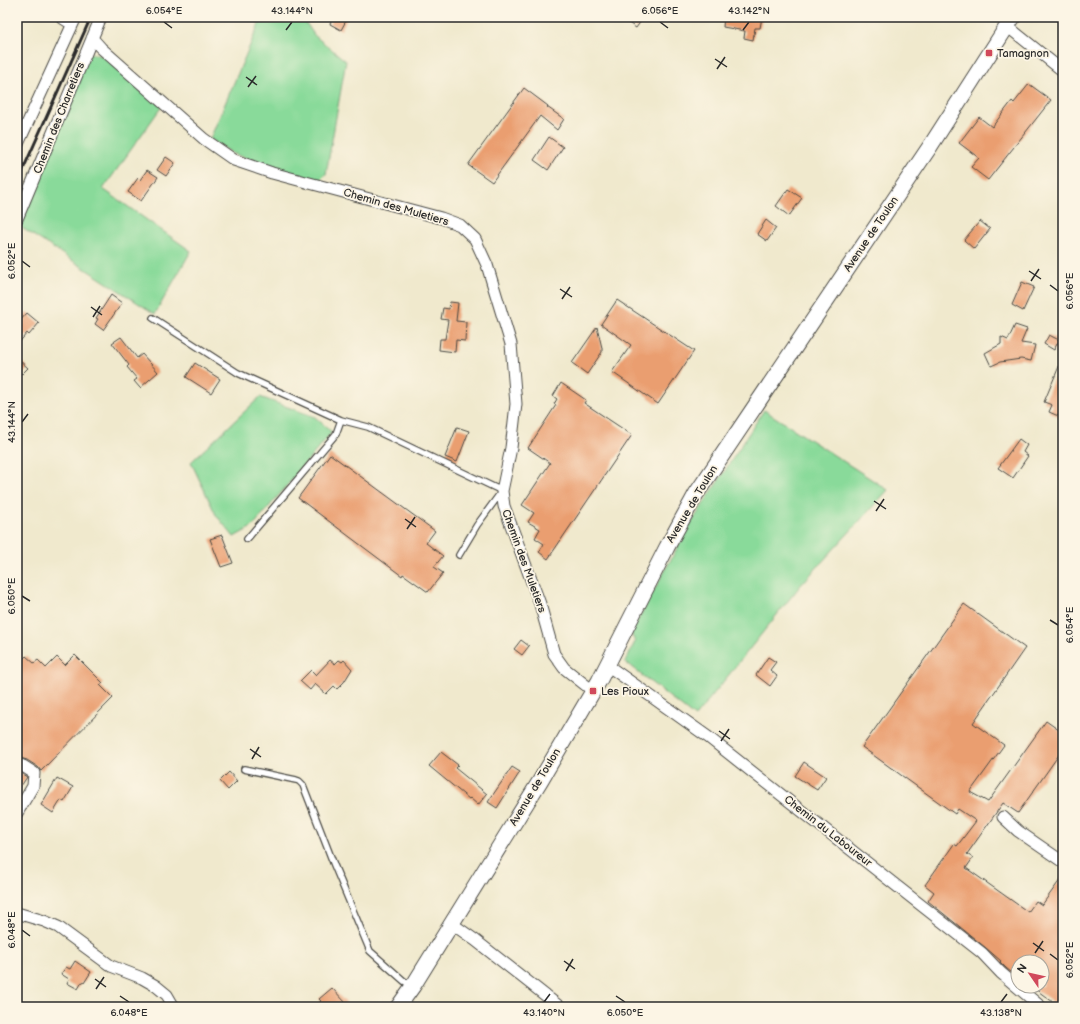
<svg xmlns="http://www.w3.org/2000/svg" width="1080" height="1024" font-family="'Balsamiq Sans',sans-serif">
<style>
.green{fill:#89da9a;stroke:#5a8262}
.building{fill:#ea9e70}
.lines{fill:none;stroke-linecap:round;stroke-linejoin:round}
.service-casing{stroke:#494843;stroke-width:8}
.minor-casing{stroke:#494843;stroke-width:13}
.secondary-casing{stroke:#494843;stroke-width:17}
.service{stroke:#fff;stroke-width:5.5}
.minor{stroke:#fff;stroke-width:11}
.secondary{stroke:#fff;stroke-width:15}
.rail{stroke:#2b2b2b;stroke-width:3}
.ticks{fill:none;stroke:#2b2b2b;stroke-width:1.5}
.poi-dot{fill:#d1495b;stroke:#fcf5e5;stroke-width:1.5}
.labels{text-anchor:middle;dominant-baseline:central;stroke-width:3.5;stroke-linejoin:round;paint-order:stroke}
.poi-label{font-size:11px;fill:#2b2b2b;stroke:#fcf5e5;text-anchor:start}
.street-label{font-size:11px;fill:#2b2b2b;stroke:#fcf5e5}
.neatline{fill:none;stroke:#2b2b2b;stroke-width:1.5}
.ticks-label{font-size:10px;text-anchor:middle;fill:#2b2b2b}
</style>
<rect width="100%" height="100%" fill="#fcf5e5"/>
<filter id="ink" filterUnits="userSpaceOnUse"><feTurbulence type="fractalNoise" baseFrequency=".025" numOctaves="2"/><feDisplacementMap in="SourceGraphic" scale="8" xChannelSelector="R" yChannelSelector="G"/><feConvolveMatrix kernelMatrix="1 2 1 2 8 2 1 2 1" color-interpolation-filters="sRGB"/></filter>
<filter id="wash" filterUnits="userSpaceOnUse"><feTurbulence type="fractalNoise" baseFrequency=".012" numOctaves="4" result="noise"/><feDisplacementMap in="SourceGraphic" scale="16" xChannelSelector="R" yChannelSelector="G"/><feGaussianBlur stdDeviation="0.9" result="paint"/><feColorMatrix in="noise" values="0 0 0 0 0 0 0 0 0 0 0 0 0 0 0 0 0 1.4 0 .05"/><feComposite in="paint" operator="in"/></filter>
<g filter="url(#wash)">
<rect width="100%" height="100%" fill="#f0e9cd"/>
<path class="green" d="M262,17H309L306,23L315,36L346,61L326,174L321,179L315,180L258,163L232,153L210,139Z
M88,53L104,56L162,106L103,189L191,251L155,314L19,226Z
M260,397L315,417L332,432L252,527L234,537L216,515L191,462Z
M764,410L888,490L800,586L695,717L625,662L635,642L631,633L688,528Z"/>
<g id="blocks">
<path class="building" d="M333,17H348L341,30L330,24Z
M620,17H644L636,28Z
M724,17H762L760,28H755L753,40L744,38L745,31L723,27Z
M1029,84L1051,100L988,180L971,167L979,158L959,143L979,117L992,127L1012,101L1014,103Z
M524,88L548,106L547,107L564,119L557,130L540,116L492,182L468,165Z
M549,137L563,147L548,170L534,160Z
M166,157L175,163L166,176L157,170Z
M147,170L158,177L141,201L128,192L138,178L140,180Z
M788,189L802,198L789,216L776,206Z
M766,220L776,228L767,241L757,234Z
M980,221L990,229L974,249L964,240Z
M1022,282L1034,287L1023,311L1012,305Z
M111,295L122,303L103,330L95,324L98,319L96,318Z
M617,300L694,351L658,404L612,372L631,345L601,324Z
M450,302L458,303L456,321L466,322L465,341L456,340L455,352L439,350L440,339H445L448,320L441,319L443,308L449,309Z
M27,313L39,323L29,335L27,333L17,345V324Z
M1015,325L1027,329L1021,343L1035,345L1031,361L1021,359L1000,362L991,366L985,353L1001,344V337L1008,340Z
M597,327L602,348V352L587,374L572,363Z
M1049,335L1059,340L1054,350L1044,344Z
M121,337L137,358L142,354L158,372L140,388L134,381L137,379L127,367L129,365L112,343Z
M1063,357V418L1049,412L1052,405L1044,402Z
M17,358L28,368L22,374L17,370Z
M195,363L220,379L211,393L186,377Z
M561,383L586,400L584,403L632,435L548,559L539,552L544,544L535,538L540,529L528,522L534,513L522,505L550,463L528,448L556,405L554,404L557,399L553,396Z
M457,427L469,431L457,462L445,457Z
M1019,439L1027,445L1023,452L1028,456L1013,478L998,468Z
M330,454L435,531L426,543L443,556L434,567L443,573L428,592L403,574L402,576L298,498Z
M222,535L233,563L221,567L210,539Z
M964,604L1025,648L973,723L1004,745L970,792L988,802L1046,721L1063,733V749L1018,813L1003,803L967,854L973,858L966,868L1028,912L1036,901L1042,905L1063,876V995L1057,1005L1031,986H1042V962H1018V978L1006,968L1000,962L1001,961L986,948L928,901L934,892L925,885L954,844L957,846L976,821L958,809L955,814L862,747Z
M521,640L529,646L522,655L514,649Z
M17,653L23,659L26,656L34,663L38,660L46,668L57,657L65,665L75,655L103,683L100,685L113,698L41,771L38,767L27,760L17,757Z
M768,657L776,662L770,670L777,676L770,686L756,675Z
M330,660L335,664L339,660L342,662L344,660L352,669L344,682L337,689L334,686L326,694L315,684L310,690L300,681L311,670L316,675Z
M441,752L458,765L455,768L487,794L478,805L470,798L469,799L429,766Z
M804,762L826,777L817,790L795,776Z
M512,767L520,772L497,808L488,802Z
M17,771L27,777L17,792Z
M229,772L237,781L228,790L220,781Z
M57,778L73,787L64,802L61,800L53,813L41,805Z
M75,961L91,972L84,983L82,982L78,989L67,983L69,979L61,974L66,967L70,969Z
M332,988L346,1003L342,1007H315L321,1001L319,999Z"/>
</g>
</g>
<g filter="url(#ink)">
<use href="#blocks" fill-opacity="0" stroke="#494843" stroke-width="1"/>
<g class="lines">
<g class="service-casing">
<path id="service" d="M153,318L238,373L341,420L368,427L502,491L477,525L459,555
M247,539L336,434L341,420
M244,769L296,780L299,781L303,785L334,865L370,951L404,981L412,986"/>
</g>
<g class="minor-casing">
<path id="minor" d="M61,17L72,24
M1007,26L1063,71
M92,38L101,48L204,139L234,160L272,173L441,218L460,225L475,239L487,265L511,344L516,404L511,448L502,491L504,506L540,604L554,654L564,668L593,691
M17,146L76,17
M17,219L101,17
M607,665L708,737L898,887L982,953L1001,973L1041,1007
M17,764L23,766L34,773L33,786L17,813
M1003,817L1018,831L1063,862
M17,913L44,921L58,927L111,966L142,978L156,986L167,995L174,1007
M451,923L475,940L560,1007"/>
</g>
<g class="secondary-casing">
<path id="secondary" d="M398,1007L413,986L540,781L599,681L667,547L696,494L931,145L1013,17"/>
</g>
<use href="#service" class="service"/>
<use href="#minor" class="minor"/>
<use href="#secondary" class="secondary"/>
<path class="rail" d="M17,183L91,17"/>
</g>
</g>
<path class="ticks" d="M164,22L172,28M660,22L668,28M286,30L292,22M743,30L749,22M715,59L727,67M717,69L725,57M246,77L257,85M248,87L256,76M22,261L30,267M1029,271L1041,279M1031,281L1039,269M1050,285L1058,291M560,289L572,297M562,299L570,287M91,307L102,315M93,317L100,306M22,422L28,414M874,501L886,509M876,511L884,499M405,519L416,527M407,529L415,517M22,596L30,601M1050,620L1058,625M719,731L730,739M721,741L729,729M250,749L261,757M252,759L259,747M22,930L30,936M1033,943L1044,951M1035,953L1043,941M1050,954L1058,960M564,961L575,969M566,971L573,959M95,979L106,987M96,989L104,977M120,996L129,1002M616,996L625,1002M544,1002L550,994M1001,1002L1007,994"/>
<g class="poi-dot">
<rect x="985" y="49" width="8" height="8" rx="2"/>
<rect x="589" y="687" width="8" height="8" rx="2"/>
</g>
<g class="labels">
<g class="poi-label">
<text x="997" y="53">Tamagnon</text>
<text x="601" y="691">Les Pioux</text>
</g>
<g class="street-label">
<text transform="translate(59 118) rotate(-68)">Chemin des Charretiers</text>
<text transform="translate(396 207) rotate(16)">Chemin des Muletiers</text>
<text transform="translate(871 234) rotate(-56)">Avenue de Toulon</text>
<text transform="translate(692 504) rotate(-59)">Avenue de Toulon</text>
<text transform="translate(524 561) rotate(70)">Chemin des Muletiers</text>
<text transform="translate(535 787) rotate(-59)">Avenue de Toulon</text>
<text transform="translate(828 831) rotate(38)">Chemin du Laboureur</text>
</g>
</g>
<rect width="1080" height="1024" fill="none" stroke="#fcf5e5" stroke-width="44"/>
<g transform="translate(1030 974) rotate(304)"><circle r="19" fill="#fcf5e5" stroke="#a8a49b"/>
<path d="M0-3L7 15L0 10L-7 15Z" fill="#d1495b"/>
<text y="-6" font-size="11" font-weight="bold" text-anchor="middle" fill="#2b2b2b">N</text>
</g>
<rect x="22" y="22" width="1036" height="980" class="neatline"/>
<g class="ticks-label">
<text x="164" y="14">6.054°E</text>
<text x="292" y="14">43.144°N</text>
<text x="660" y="14">6.056°E</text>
<text x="749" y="14">43.142°N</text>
<text transform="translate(11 261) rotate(-90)" y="4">6.052°E</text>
<text transform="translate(1069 291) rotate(-90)" y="4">6.056°E</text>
<text transform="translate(11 422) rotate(-90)" y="4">43.144°N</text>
<text transform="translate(11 596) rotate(-90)" y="4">6.050°E</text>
<text transform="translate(1069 625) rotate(-90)" y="4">6.054°E</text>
<text transform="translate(11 930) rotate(-90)" y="4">6.048°E</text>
<text transform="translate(1069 960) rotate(-90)" y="4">6.052°E</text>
<text x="129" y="1016">6.048°E</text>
<text x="544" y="1016">43.140°N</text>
<text x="625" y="1016">6.050°E</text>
<text x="1001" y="1016">43.138°N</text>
</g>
</svg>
